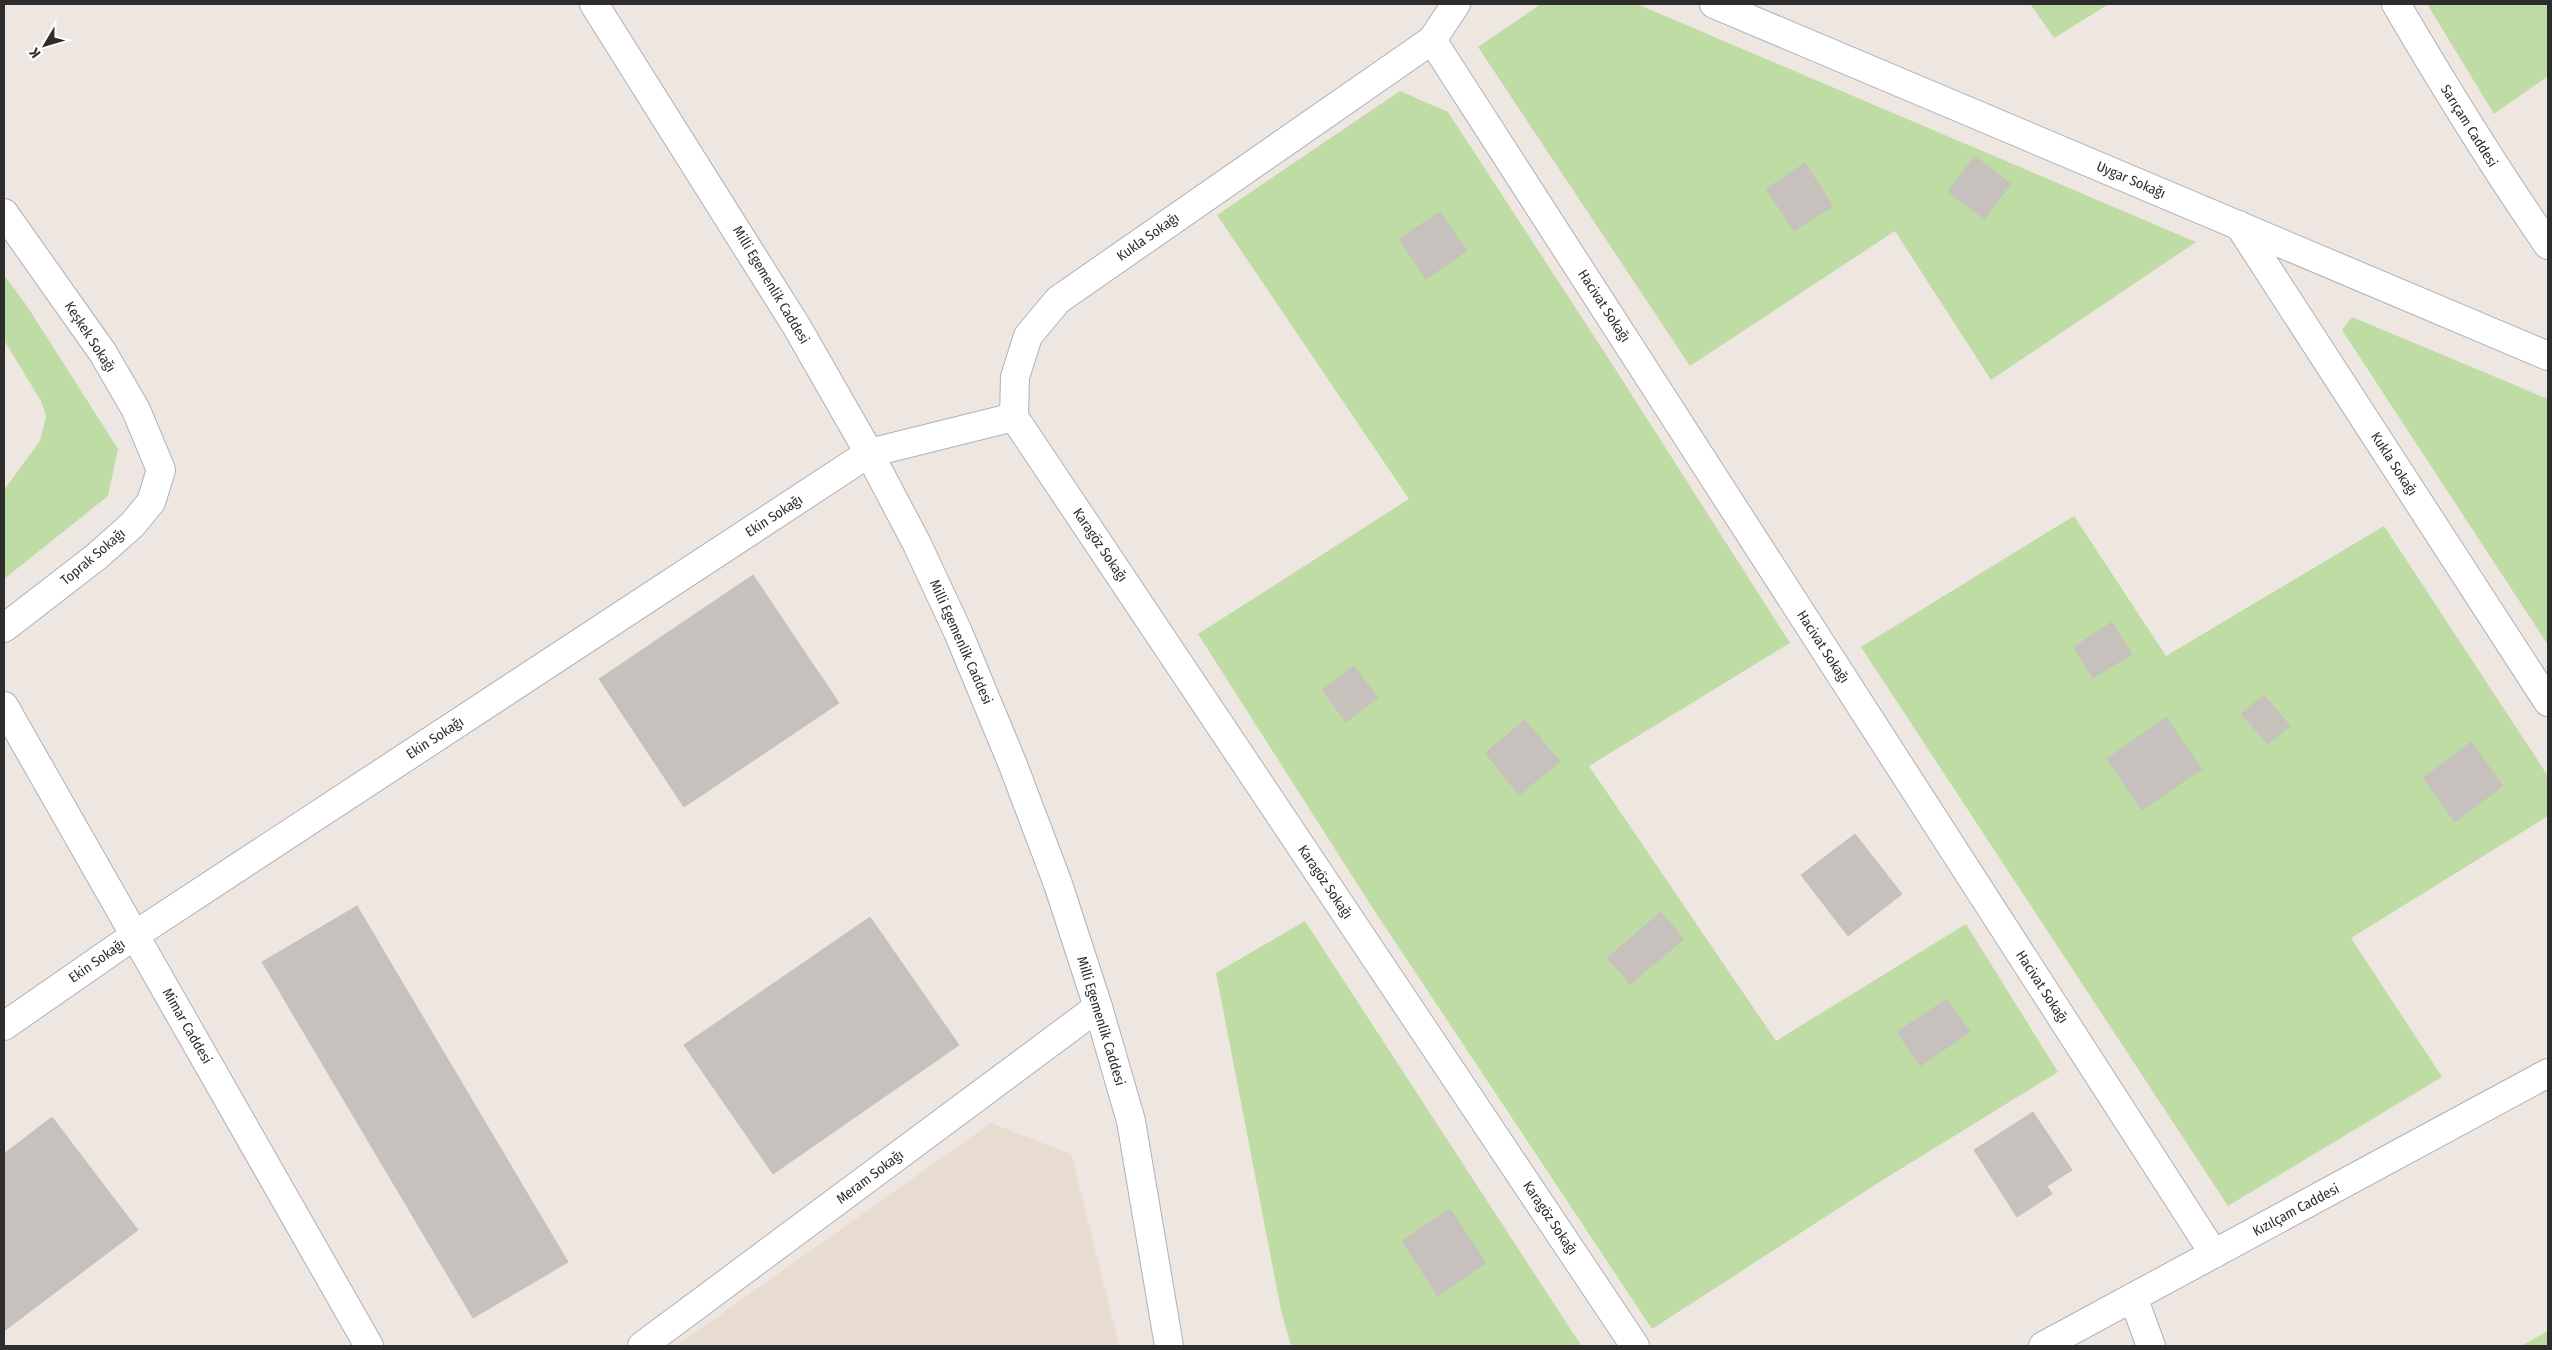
<svg xmlns="http://www.w3.org/2000/svg" width="2552" height="1350" font-family="'Fira Sans Condensed',sans-serif">
<style>
.education{fill:#e8dcd0}
.green{fill:#c0dca5}
.building{fill:#c6c1bc;stroke:#c8c1bb}
.lines{fill:none;stroke-linecap:round;stroke-linejoin:round}
.minor-casing{stroke:#aeb1b7;stroke-width:30}
.minor{stroke:#fff;stroke-width:28}
.labels{text-anchor:middle;dominant-baseline:central;stroke-width:4;stroke-linejoin:round;paint-order:stroke}
.street-label{font-size:14px;fill:#2d2d2d;stroke:#fff}
</style>
<rect width="100%" height="100%" fill="#ede6e1"/>
<path class="education" d="M991,1123L1071,1154L1119,1346H676Z"/>
<path class="green" d="M1541,4H1637L2196,242L1991,380L1895,231L1690,366L1478,47Z
M2030,4H2109L2054,38Z
M2427,4H2548V76L2494,114Z
M1400,91L1448,112L1614,367L1790,643L1589,766L1776,1041L1966,924L2058,1072L1873,1186L1652,1329L1370,904L1198,634L1409,499L1217,215Z
M4,275L27,306L118,449L108,496L4,579V490L40,441L46,416L41,401L4,340Z
M2352,317L2548,399V645L2342,330Z
M2074,516L2166,656L2384,526L2548,776V816L2351,938L2442,1077L2228,1206L1861,647Z
M1305,921L1571,1330L1582,1346H1291L1281,1310L1216,973Z
M2548,1331V1346H2521Z"/>
<path class="building" d="M1975,156L2011,184L1984,219L1948,192Z
M1805,163L1833,206L1794,231L1766,189Z
M1440,212L1467,251L1426,279L1399,239Z
M753,575L839,703L684,807L599,679Z
M2112,622L2132,654L2093,678L2074,647Z
M1354,666L1378,698L1346,722L1322,690Z
M2264,695L2290,726L2268,744L2241,714Z
M2166,717L2202,769L2142,810L2107,759Z
M1525,720L1560,762L1519,795L1485,753Z
M2471,742L2503,786L2455,822L2423,778Z
M1855,834L1902,894L1848,936L1801,875Z
M357,906L568,1262L473,1318L262,962Z
M1661,912L1684,939L1630,984L1607,958Z
M870,917L959,1045L773,1174L684,1045Z
M1947,999L1970,1032L1920,1066L1897,1032Z
M2033,1112L2072,1170L2047,1186L2052,1194L2017,1217L1974,1150Z
M52,1117L138,1230L4,1331V1154Z
M1450,1209L1486,1263L1438,1296L1402,1241Z"/>
<g class="lines">
<g class="minor-casing">
<path id="minor" d="M594,4L797,327L869,453L917,544L958,632L1013,765L1058,884L1098,1007L1131,1121L1169,1346
M1714,4L2548,356
M2396,4C2444,86 2494,167 2548,245
M1432,40L2214,1254
M4,213L103,353L136,410L161,470L151,502L132,525L96,557L4,628
M2239,225L2548,702
M1014,417L1635,1346
M4,706L369,1346
M4,1026L135,935L869,453L1014,417L1015,377L1028,336L1058,300L1432,40L1456,4
M2133,1297L2151,1346
M642,1346L1098,1007
M2043,1346L2548,1073"/>
</g>
<use href="#minor" class="minor"/>
</g>
<g class="labels">
<g class="street-label">
<text transform="translate(2469 126) rotate(58)">Sarıçam Caddesi</text>
<text transform="translate(2131 180) rotate(23)">Uygar Sokağı</text>
<text transform="translate(1148 237) rotate(-35)">Kukla Sokağı</text>
<text transform="translate(771 285) rotate(59)">Milli Egemenlik Caddesi</text>
<text transform="translate(1604 306) rotate(57)">Hacivat Sokağı</text>
<text transform="translate(90 337) rotate(57)">Keşkek Sokağı</text>
<text transform="translate(2394 464) rotate(57)">Kukla Sokağı</text>
<text transform="translate(774 516) rotate(-33)">Ekin Sokağı</text>
<text transform="translate(1100 545) rotate(56)">Karagöz Sokağı</text>
<text transform="translate(93 557) rotate(-40)">Toprak Sokağı</text>
<text transform="translate(961 642) rotate(66)">Milli Egemenlik Caddesi</text>
<text transform="translate(1823 647) rotate(57)">Hacivat Sokağı</text>
<text transform="translate(435 738) rotate(-33)">Ekin Sokağı</text>
<text transform="translate(1325 882) rotate(56)">Karagöz Sokağı</text>
<text transform="translate(97 961) rotate(-35)">Ekin Sokağı</text>
<text transform="translate(2042 987) rotate(57)">Hacivat Sokağı</text>
<text transform="translate(1101 1021) rotate(73)">Milli Egemenlik Caddesi</text>
<text transform="translate(187 1026) rotate(60)">Mimar Caddesi</text>
<text transform="translate(870 1177) rotate(-37)">Meram Sokağı</text>
<text transform="translate(2296 1210) rotate(-28)">Kızılçam Caddesi</text>
<text transform="translate(1550 1218) rotate(56)">Karagöz Sokağı</text>
</g>
</g>
<rect width="2552" height="1350" fill="none" stroke="#2d2d2d" stroke-width="10"/>
<g transform="translate(45 45) rotate(232)" stroke="#ffffff" stroke-width="4" paint-order="stroke">
<path d="M0-4L9 19L0 12L-9 19Z" fill="#2d2d2d"/>
<text y="-8" font-size="14" font-weight="bold" text-anchor="middle" fill="#2d2d2d">K</text>
</g>
</svg>
